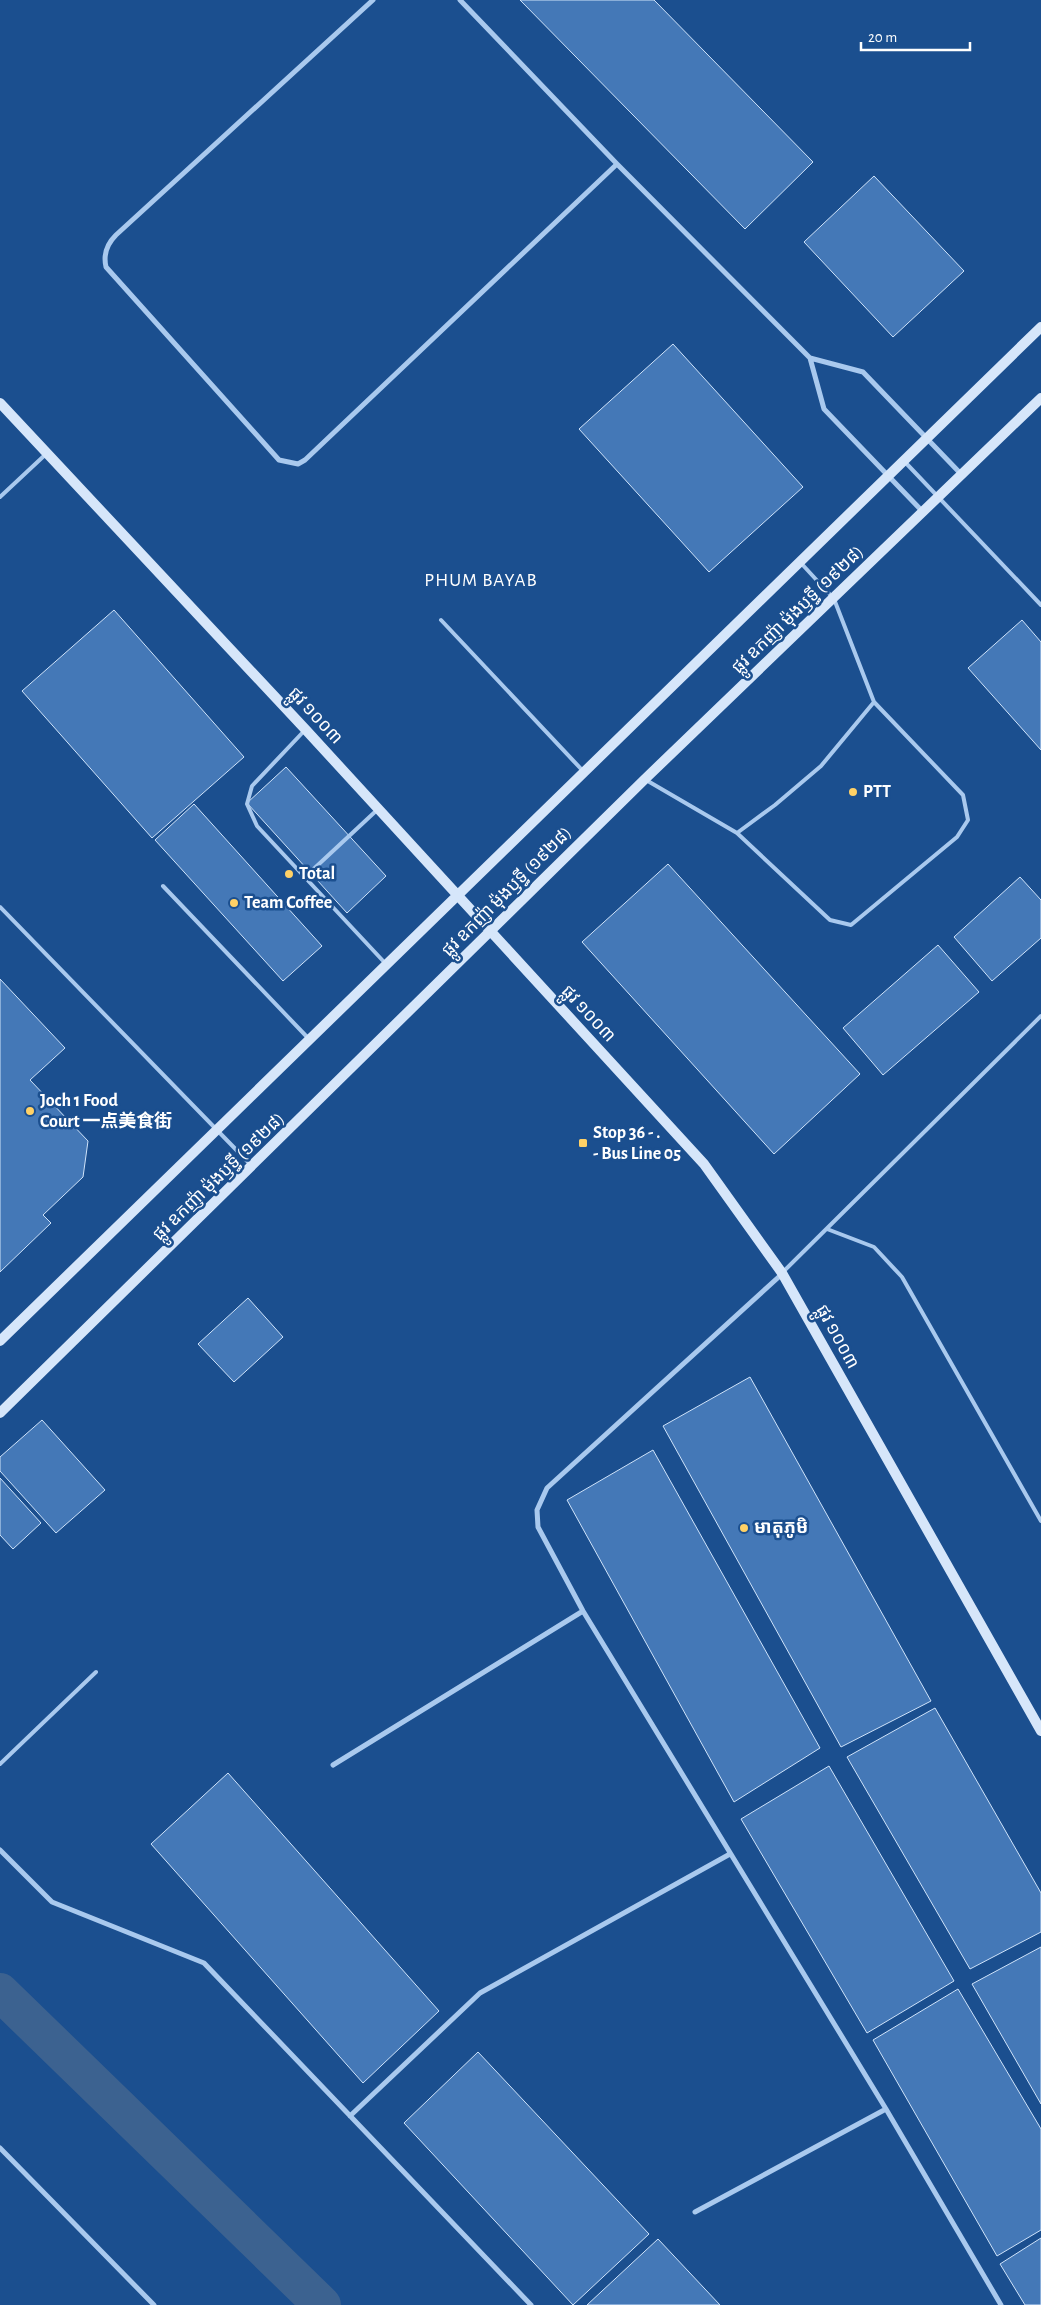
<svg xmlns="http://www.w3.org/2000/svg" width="1041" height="2305" font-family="'Alegreya Sans','Noto Sans SC','Noto Sans Khmer',sans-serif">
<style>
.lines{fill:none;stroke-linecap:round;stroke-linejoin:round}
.canal{stroke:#3c6290;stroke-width:38}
.building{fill:#4478b7;stroke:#cfe3fa}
.lane{stroke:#a9c9ee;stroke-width:4}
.street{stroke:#a9c9ee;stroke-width:5}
.secondary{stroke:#d6e6fa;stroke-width:10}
.poi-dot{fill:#ffd166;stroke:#1b4f8f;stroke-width:2}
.labels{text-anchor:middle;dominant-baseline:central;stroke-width:5;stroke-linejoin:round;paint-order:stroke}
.street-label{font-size:18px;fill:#fff;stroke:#1b4f8f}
.poi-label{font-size:18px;font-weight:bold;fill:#fff;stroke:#1b4f8f;text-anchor:start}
.neighbourhood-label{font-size:19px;letter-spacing:1px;fill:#fff;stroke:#1b4f8f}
</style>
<rect width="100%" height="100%" fill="#1b4f8f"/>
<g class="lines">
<path class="canal" d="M0,1992L322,2305"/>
</g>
<path class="building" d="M520,0H654L813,162L745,229Z
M874,176L964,271L893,337L804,242Z
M673,344L803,487L709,572L579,429Z
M114,610L244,757L152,838L22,691Z
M1022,620L1041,642V750L968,668Z
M286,767L386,876L347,913L247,803Z
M194,804L322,946L283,981L155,840Z
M668,864L860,1074L774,1154L582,942Z
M1020,877L1041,900V938L992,981L954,937Z
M938,945L979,992L883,1075L843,1028Z
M0,979L65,1048L30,1080L88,1141L83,1177L43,1215L51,1223L0,1272Z
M248,1298L283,1337L234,1382L198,1344Z
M750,1377L931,1701L841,1747L663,1426Z
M42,1420L105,1490L56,1533L0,1471V1457Z
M653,1450L820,1748L734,1802L567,1500Z
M0,1478L41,1523L13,1549L0,1535Z
M935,1708L1041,1893V1932L970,1969L847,1757Z
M829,1766L954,1981L867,2033L741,1819Z
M228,1773L439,2011L363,2083L151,1844Z
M1041,1947V2104L972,1984Z
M958,1989L1041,2129V2230L997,2256L873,2040Z
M478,2052L649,2234L573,2305L404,2123Z
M1041,2238V2305H1025L1000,2264Z
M658,2239L720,2305H587Z"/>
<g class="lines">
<path class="lane" d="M904,461L1041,605
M0,497L46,454
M441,620L583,771
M305,730L252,786L247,804L257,826L385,963
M646,780L737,833L775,805L821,766L874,702L834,599L800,562
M737,833L830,920L851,925L957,837L968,820L963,795L874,702
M305,877L377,810
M163,886L308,1038
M0,907L251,1165
M827,1229L874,1247L902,1277L1041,1521
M782,1273L1041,1016
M0,1764L96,1672"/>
<path class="street" d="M373,0L116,235C107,244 103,254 106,267L279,460L298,464L305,460L617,164
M460,0L617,164L810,358L863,372L961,474
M810,358L824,409L924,513
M782,1274L547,1488L537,1510L538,1527L583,1611L886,2109L1001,2305
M333,1765L583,1611
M0,1850L52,1902L204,1963L531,2305
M350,2116L480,1993L730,1854
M0,2148L154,2305
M695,2212L886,2109"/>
<path class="secondary" d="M0,403L306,730L704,1164L782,1273L1041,1731
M0,1341L1041,327
M0,1413L645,779L1041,398"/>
</g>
<g class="poi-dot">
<circle cx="853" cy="792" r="5"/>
<circle cx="289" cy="874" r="5"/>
<circle cx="234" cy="903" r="5"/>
<circle cx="30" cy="1111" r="5"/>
<rect x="578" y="1138" width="10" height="10" rx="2.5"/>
<circle cx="744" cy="1528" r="5"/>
</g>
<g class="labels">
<g class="street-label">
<text transform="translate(798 610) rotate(-44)">ផ្លូវ ឧកញ៉ា ម៉ុងឫទ្ធី (១៩២៨)</text>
<text transform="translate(315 716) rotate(47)">ផ្លូវ ១០០៣</text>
<text transform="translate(507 892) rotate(-45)">ផ្លូវ ឧកញ៉ា ម៉ុងឫទ្ធី (១៩២៨)</text>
<text transform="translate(588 1014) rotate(47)">ផ្លូវ ១០០៣</text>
<text transform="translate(219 1177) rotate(-44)">ផ្លូវ ឧកញ៉ា ម៉ុងឫទ្ធី (១៩២៨)</text>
<text transform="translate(837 1337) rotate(61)">ផ្លូវ ១០០៣</text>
</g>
<g class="poi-label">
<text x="863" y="792">PTT</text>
<text x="299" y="874">Total</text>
<text x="244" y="903">Team Coffee</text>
<text x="40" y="1101">Joch 1 Food<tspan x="40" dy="21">Court 一点美食街</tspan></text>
<text x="593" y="1133">Stop 36 - .<tspan x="593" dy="21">- Bus Line 05</tspan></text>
<text x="754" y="1528">មាតុភូមិ</text>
</g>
<g class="neighbourhood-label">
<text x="481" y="580">PHUM BAYAB</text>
</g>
</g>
<path d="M861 42v8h109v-8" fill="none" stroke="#ffffff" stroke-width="2.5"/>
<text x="868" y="42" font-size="15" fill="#ffffff" stroke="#1b4f8f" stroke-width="4" paint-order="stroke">20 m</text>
</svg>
